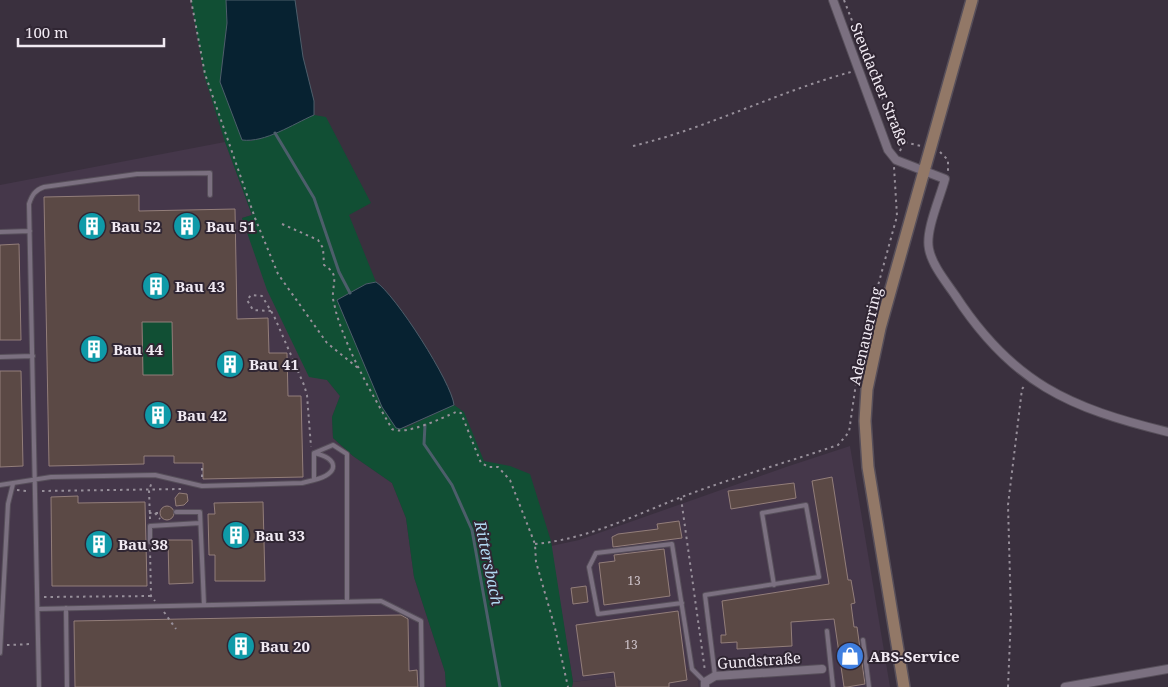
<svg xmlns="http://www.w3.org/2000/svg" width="1168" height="687" font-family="'Noto Serif',serif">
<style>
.commercial{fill:#493a47}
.built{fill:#45374a}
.green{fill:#114f34}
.water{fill:#072231;stroke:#4d5e6b}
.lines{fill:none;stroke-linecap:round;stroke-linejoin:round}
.stream{stroke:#4d5e6b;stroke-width:3}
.building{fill:#5b4945;stroke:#937e7a;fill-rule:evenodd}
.lane-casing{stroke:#574f5a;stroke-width:6}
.street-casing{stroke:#574f5a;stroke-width:10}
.secondary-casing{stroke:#574f5a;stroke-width:14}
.path{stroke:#978f9a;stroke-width:2;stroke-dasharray:2.5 4;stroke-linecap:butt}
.lane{stroke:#7b7080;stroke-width:4}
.street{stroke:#7b7080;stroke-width:8}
.secondary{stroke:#927867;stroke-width:11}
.labels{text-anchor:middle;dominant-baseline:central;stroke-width:4;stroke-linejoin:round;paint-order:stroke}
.number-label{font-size:12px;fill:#ccc2c8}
.street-label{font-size:15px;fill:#f1eaf3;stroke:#302633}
.poi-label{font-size:15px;font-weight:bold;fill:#f1eaf3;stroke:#302633;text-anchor:start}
.water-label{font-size:16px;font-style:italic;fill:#b0d8f1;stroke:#302633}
</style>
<rect width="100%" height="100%" fill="#3a303e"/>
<path class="commercial" d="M696,667L699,687H572L573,682Z"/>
<path class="built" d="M225,142L252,215L242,218L327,380L340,396L332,417L333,438L353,456L392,483L406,518L414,577L445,672L446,687H0V185Z
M850,446L890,687H699L696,667L573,682L551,546L579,540L786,467Z"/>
<path class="green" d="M191,0H226L227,23L220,82L250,141L274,133L314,115L326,117L371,203L349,215L376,282L366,284L337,300L382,407L396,427L405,428L454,405L464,412L484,461L510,466L530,474L551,541L573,682L572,687H446L445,672L414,577L406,518L392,483L353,456L333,438L332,417L340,396L327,380L309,377L267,290L242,218L252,215L225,142L204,75Z
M142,322H172L173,375H143Z"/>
<path class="water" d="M226,0H295L303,57L314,101V115C293,124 265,143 242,140L220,82L227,23Z
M376,282C395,294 452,383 454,405L400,429L396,428L382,407L337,300L366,284Z"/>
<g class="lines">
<path class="stream" d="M275,133L314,198L339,272L350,293
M425,425L424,444L452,485L472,530L500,687"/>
</g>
<path class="building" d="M139,195V211L235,209L237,319L268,318L269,353H287L288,396H301L303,477L203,479V463H174V456H144V464L49,466L44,197ZM142,322H172L173,375H143Z
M19,244L21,340H0V245Z
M0,371H21L23,466L0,467Z
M832,477L848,580H851L855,603L851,604L854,627H857L865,684L847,687H844L834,619L791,622L792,646L737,649V642L721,643V635H726L722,601L829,584L812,481Z
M794,483L796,498L731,509L728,491Z
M179,493L187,494L188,501L184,505L176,506L175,498Z
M78,496V503L145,502L147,586H52L51,497Z
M263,502L265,581H215V555H209L208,514H215L214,503Z
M160 513a7 7 0 1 1 14 0a7 7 0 1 1-14 0Z
M679,521L682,538L613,547L612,537L618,534L658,529L657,524Z
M168,540H192L193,583L169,584Z
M664,549L670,596L604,605L599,563L615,561L614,555Z
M586,586L588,602L573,604L571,588Z
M678,611L687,680L669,683V687H616L614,672L583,676L576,625Z
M401,615L408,619L409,671L417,670L418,687H75L74,621Z"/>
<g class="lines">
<g class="lane-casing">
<path id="lane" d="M0,232L30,231
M0,357L33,356
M314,453C339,458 340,474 314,480V453L333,445L347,454V602
M0,485L51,477L155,475L202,486L302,483L314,480
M176,512H200L204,605
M150,542V526L200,523
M682,603L598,614L589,567L596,553L672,544L692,669L705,682
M66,608L67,687
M38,609L381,601L421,621L422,687
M827,631L833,687
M863,640L869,687
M0,653L8,504L13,484
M715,676L705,595L819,577L806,505L762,513L774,585
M39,687L29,204C32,195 35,190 44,187L137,174L210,173V195"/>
</g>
<g class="street-casing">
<path id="street" d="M833,0L888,150L896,160L945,179C940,198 925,231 929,249C932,265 946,282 955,295C1012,383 1069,408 1168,432
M705,687V682L715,676L822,669
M1065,687L1168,669"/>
</g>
<g class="secondary-casing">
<path id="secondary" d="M904,687L868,467L865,421L867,389L880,328L972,0"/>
</g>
<path class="path" d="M191,0L205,74L255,218L278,274L327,343L358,368
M844,0L896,134L904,142L921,146
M633,146C708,128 777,92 851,72
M900,151L904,142
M940,152L948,160V171
M282,224L318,240L323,248L324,265C338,274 334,279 333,293C332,299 335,306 336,312C348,353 371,392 392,429C405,436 442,418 456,412L461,413L481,463L489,467H498L510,480L535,544L536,562L555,628L568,687
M271,311L253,310L247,300L251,295L262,296L274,316L304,385L307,395L311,447
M202,468V478
M17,490L27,491
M42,491L182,489
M681,498L705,671
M149,513H159
M155,513L160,519
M150,519L149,490L152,482
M535,544C587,539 631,517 679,498C731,478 785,463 838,445L849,432L861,348L897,216L894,167
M150,549L151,596L155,601
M44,597L151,596
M164,612L176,629
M7,645L32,644
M1008,687L1011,615L1008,505L1022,389L1026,384"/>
<use href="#lane" class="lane"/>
<use href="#street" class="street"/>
<use href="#secondary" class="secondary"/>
</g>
<defs>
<g id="building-disc" transform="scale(1.4375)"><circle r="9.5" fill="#0f9aa8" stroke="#302633"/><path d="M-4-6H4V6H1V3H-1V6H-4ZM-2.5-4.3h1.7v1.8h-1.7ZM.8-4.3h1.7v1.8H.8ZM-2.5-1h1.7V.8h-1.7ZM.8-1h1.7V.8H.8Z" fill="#fff"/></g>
<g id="shop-disc" transform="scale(1.4375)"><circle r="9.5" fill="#3f7fe0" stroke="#302633"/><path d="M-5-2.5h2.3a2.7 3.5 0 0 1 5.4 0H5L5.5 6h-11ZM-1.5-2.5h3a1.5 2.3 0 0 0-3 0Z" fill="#fff"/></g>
</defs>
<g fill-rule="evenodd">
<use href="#building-disc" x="92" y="226"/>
<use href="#building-disc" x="187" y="226"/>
<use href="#building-disc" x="156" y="286"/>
<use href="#building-disc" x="94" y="349"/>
<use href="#building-disc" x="230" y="364"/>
<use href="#building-disc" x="158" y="415"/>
<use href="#building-disc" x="236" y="535"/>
<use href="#building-disc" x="99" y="544"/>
<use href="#building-disc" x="241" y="646"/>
<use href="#shop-disc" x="850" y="656"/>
</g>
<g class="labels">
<g class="number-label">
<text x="634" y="580">13</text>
<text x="631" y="644">13</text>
</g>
<g class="street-label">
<text transform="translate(880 84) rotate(68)">Steudacher Straße</text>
<text transform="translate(865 336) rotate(-77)">Adenauerring</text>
<text transform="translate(759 660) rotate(-4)">Gundstraße</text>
</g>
<g class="poi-label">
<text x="111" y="226">Bau 52</text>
<text x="206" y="226">Bau 51</text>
<text x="175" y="286">Bau 43</text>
<text x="113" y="349">Bau 44</text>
<text x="249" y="364">Bau 41</text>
<text x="177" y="415">Bau 42</text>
<text x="255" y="535">Bau 33</text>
<text x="118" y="544">Bau 38</text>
<text x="260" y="646">Bau 20</text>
<text x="869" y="656">ABS-Service</text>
</g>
<g class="water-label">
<text transform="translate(489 563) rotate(78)">Rittersbach</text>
</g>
</g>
<path d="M18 38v8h146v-8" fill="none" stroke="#f1eaf3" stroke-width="2.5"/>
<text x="25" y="38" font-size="15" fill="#f1eaf3" stroke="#302633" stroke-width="4" paint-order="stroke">100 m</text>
</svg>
